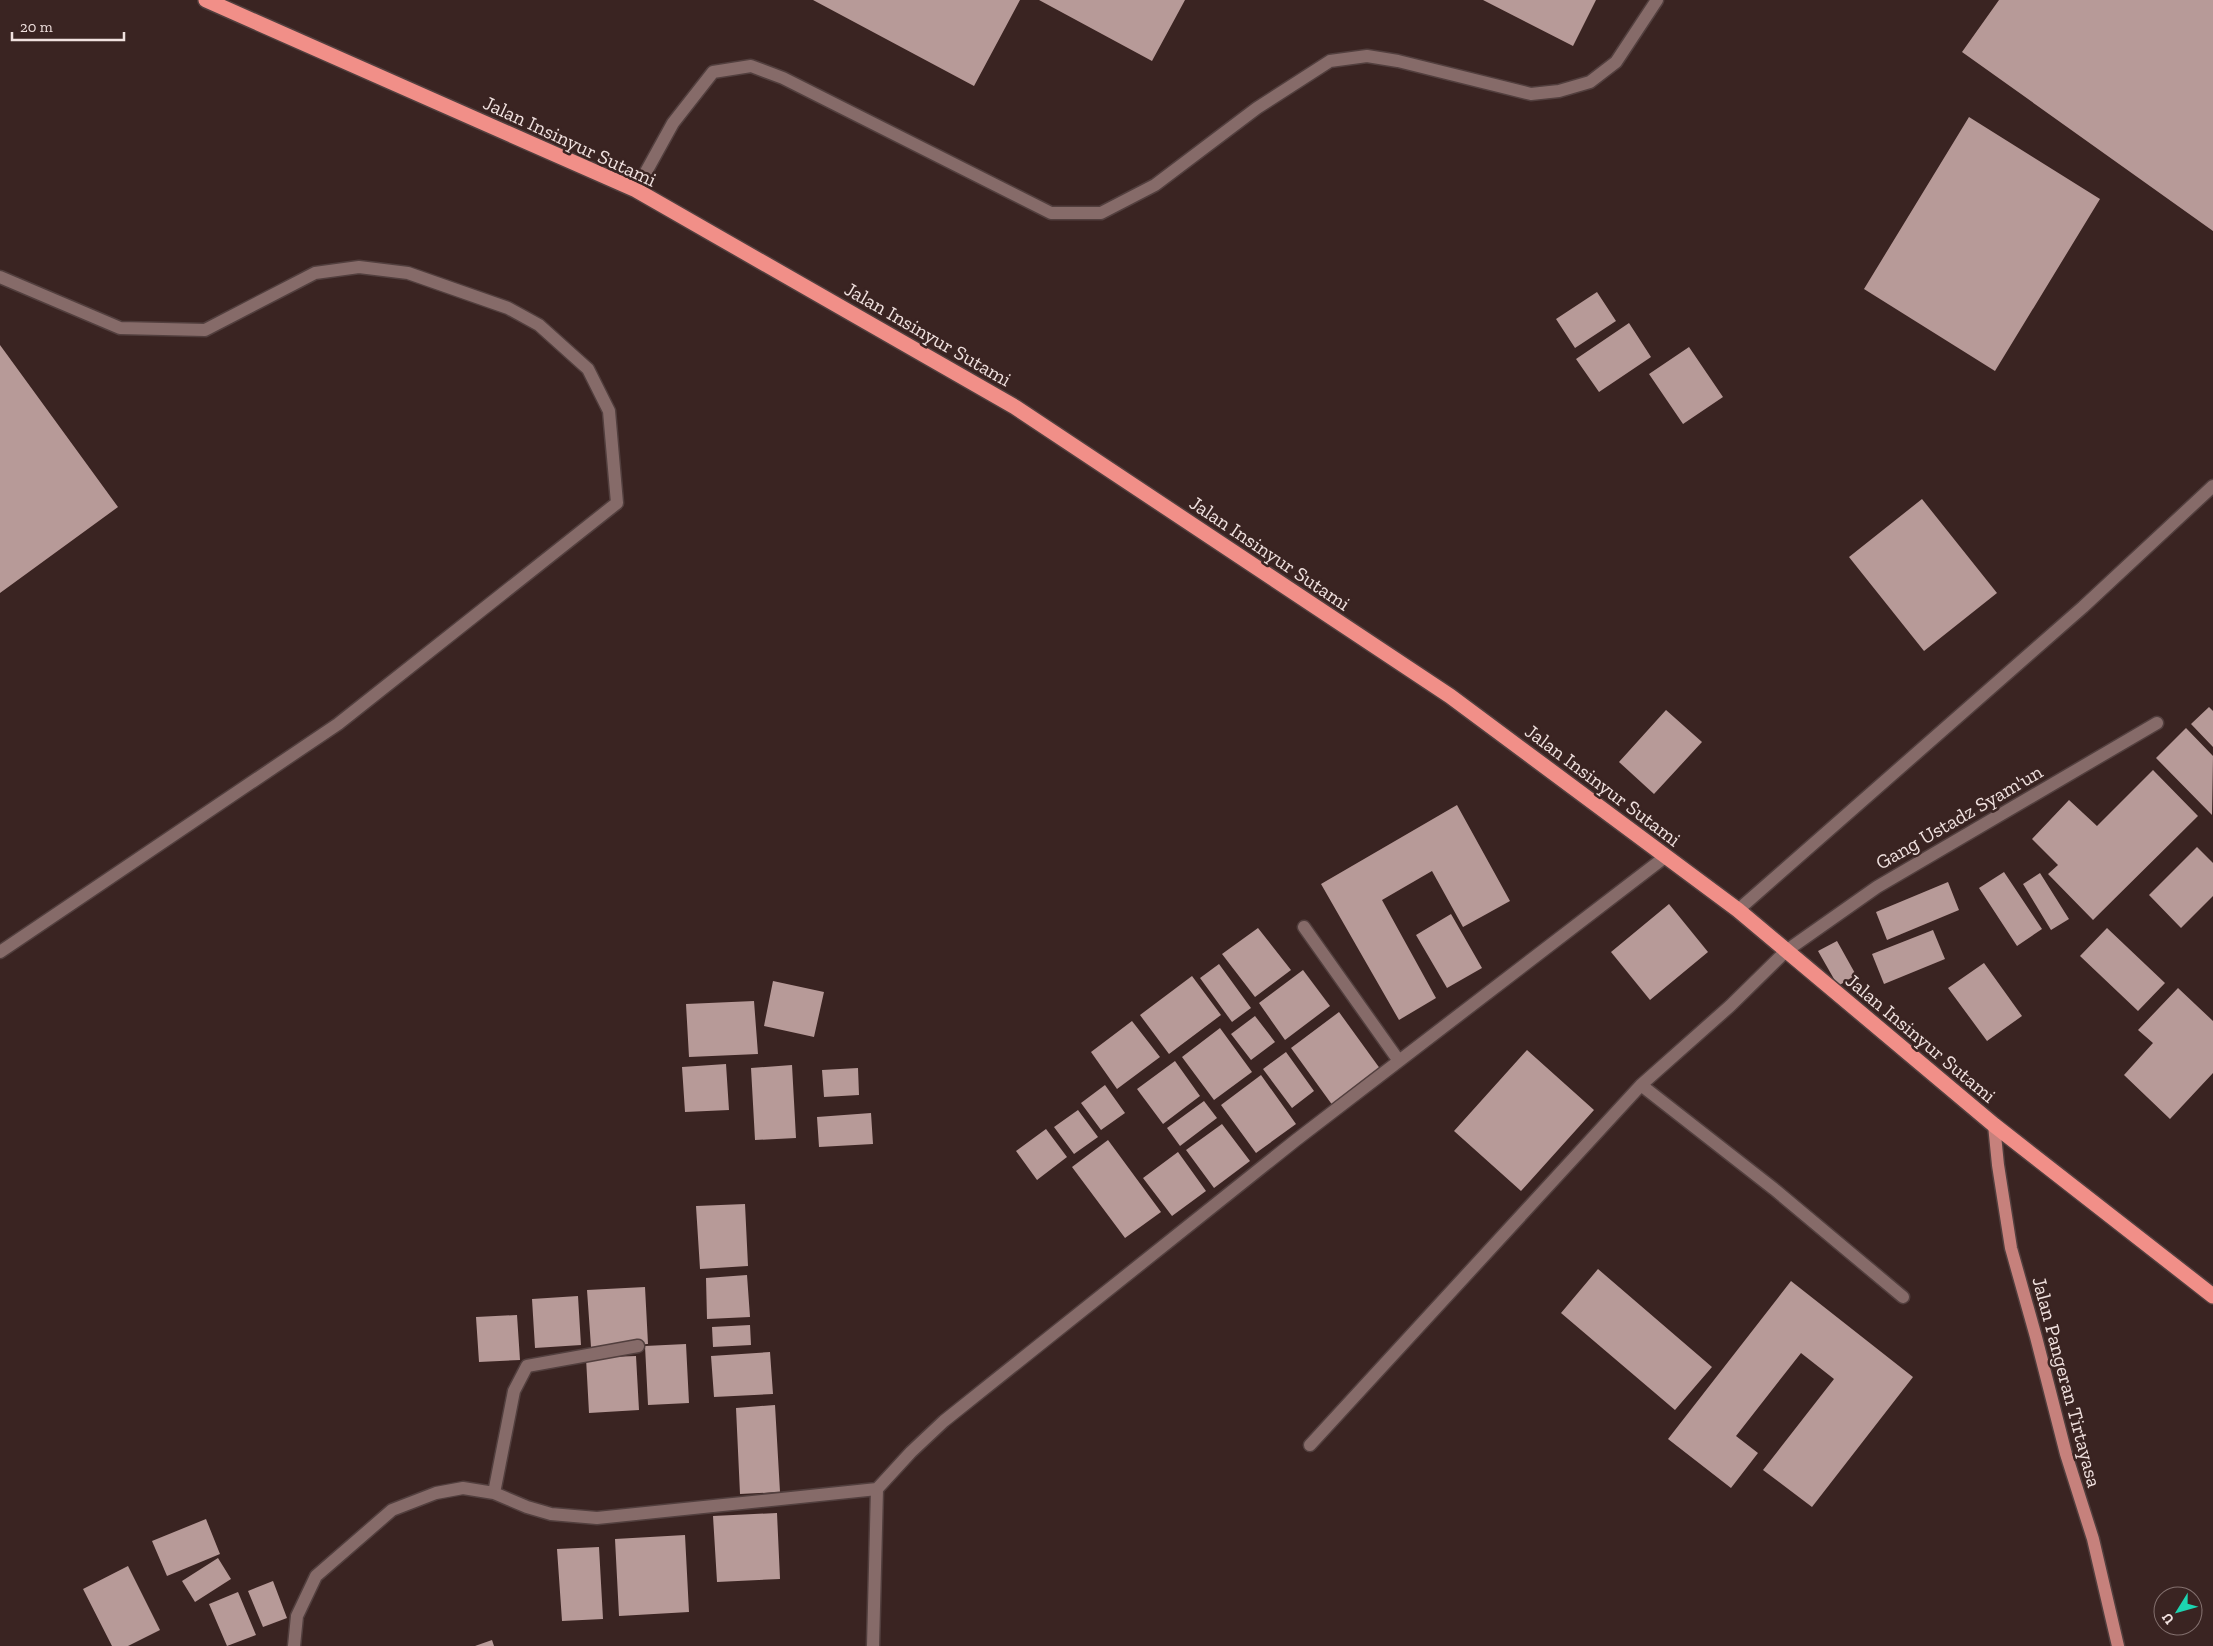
<svg xmlns="http://www.w3.org/2000/svg" width="2213" height="1646" font-family="'Zilla Slab',serif">
<style>
.building{fill:#b79a98}
.lines{fill:none;stroke-linecap:round;stroke-linejoin:round}
.minor-casing{stroke:#523f3e;stroke-width:15}
.major-casing{stroke:#523f3e;stroke-width:15}
.highway-casing{stroke:#523f3e;stroke-width:18}
.minor{stroke:#866b69;stroke-width:12}
.major{stroke:#c6817c;stroke-width:12}
.highway{stroke:#f18f88;stroke-width:15}
.labels{text-anchor:middle;dominant-baseline:central;stroke-width:5;stroke-linejoin:round;paint-order:stroke}
.street-label{font-size:20px;fill:#f0e1df;stroke:#3a2422}
</style>
<rect width="100%" height="100%" fill="#3a2422"/>
<path class="building" d="M813,0H1020L974,86Z
M1039,0H1185L1152,61Z
M1483,0H1596L1573,46Z
M1999,0H2213V231L1962,52Z
M1969,117L2100,199L1995,371L1864,289Z
M1597,292L1616,321L1575,348L1556,319Z
M1629,323L1651,357L1599,392L1576,359Z
M0,345L118,507L0,593Z
M1689,347L1723,397L1683,424L1649,374Z
M1922,499L1997,593L1924,651L1849,557Z
M2209,707L2213,711V747L2191,724Z
M1666,710L1702,742L1654,794L1619,762Z
M2186,728L2213,756L2212,815L2156,758Z
M2153,770L2198,816L2093,920L2048,874L2058,865L2032,839L2069,800L2097,826Z
M1457,805L1510,901L1463,927L1432,871L1382,900L1436,998L1399,1020L1321,884Z
M2197,847L2213,863V896L2181,928L2149,895Z
M2004,872L2042,929L2017,946L1979,888Z
M2040,873L2069,919L2051,930L2023,884Z
M1948,882L1959,910L1887,940L1876,912Z
M1669,904L1708,952L1650,1000L1611,952Z
M1451,914L1482,968L1447,988L1416,935Z
M1258,928L1291,970L1255,997L1222,954Z
M2107,928L2165,983L2138,1011L2080,956Z
M1933,930L1945,959L1884,984L1872,954Z
M1837,941L1856,975L1838,986L1818,951Z
M1984,963L2022,1016L1987,1041L1948,988Z
M1219,964L1251,1008L1232,1022L1200,978Z
M1303,970L1330,1006L1285,1040L1259,1003Z
M1192,976L1221,1015L1169,1054L1140,1015Z
M773,981L824,992L814,1037L764,1026Z
M2178,988L2213,1021V1073L2170,1119L2124,1075L2153,1043L2138,1030Z
M754,1001L758,1054L689,1057L686,1004Z
M1339,1012L1381,1070L1333,1106L1291,1048Z
M1255,1016L1275,1042L1251,1060L1231,1034Z
M1132,1021L1160,1057L1117,1089L1091,1052Z
M1220,1028L1252,1072L1214,1100L1182,1057Z
M1527,1050L1594,1110L1521,1191L1454,1131Z
M1286,1052L1314,1091L1292,1108L1263,1069Z
M1175,1061L1200,1096L1163,1124L1137,1089Z
M726,1064L729,1110L685,1112L682,1067Z
M792,1065L796,1138L755,1140L751,1068Z
M858,1068L859,1095L824,1097L822,1070Z
M1261,1075L1296,1124L1256,1153L1221,1105Z
M1105,1085L1125,1113L1101,1130L1081,1103Z
M1204,1101L1217,1118L1180,1146L1167,1128Z
M1078,1110L1098,1137L1074,1154L1054,1127Z
M871,1113L873,1144L819,1147L817,1117Z
M1222,1124L1250,1161L1214,1188L1186,1150Z
M1046,1129L1067,1157L1037,1180L1016,1151Z
M1108,1140L1161,1212L1125,1238L1072,1167Z
M1178,1152L1206,1191L1172,1216L1143,1178Z
M745,1204L748,1266L700,1269L696,1206Z
M1598,1269L1712,1367L1675,1410L1561,1313Z
M747,1275L750,1317L707,1319L706,1278Z
M1791,1281L1913,1377L1812,1507L1763,1470L1834,1379L1801,1353L1736,1436L1758,1453L1731,1488L1668,1439Z
M645,1287L648,1344L591,1347L587,1290Z
M578,1296L581,1345L535,1348L532,1299Z
M517,1315L520,1360L479,1362L476,1317Z
M750,1325L751,1345L713,1347L712,1327Z
M686,1344L689,1403L648,1405L645,1346Z
M770,1352L773,1394L714,1397L711,1356Z
M636,1356L639,1410L589,1413L586,1358Z
M775,1405L780,1492L740,1494L736,1408Z
M777,1513L780,1579L717,1582L713,1516Z
M206,1519L220,1554L167,1576L152,1541Z
M685,1535L689,1612L619,1616L615,1539Z
M599,1547L603,1619L562,1621L557,1549Z
M218,1558L231,1579L195,1602L182,1581Z
M128,1566L160,1630L128,1646H112L83,1589Z
M273,1581L287,1618L263,1627L248,1591Z
M238,1592L256,1635L227,1646L209,1604Z
M492,1640L494,1646H475Z"/>
<g class="lines">
<g class="minor-casing">
<path id="minor" d="M636,190L673,123L713,72L751,66L783,78L1051,213H1101L1155,185L1257,108L1330,61L1367,56L1398,61L1531,94L1559,91L1590,82L1616,62L1657,0
M0,277L120,328L205,330L315,273L359,267L408,273L508,308L539,325L588,369L609,411L617,503L338,724L0,952
M1738,910L2083,607L2213,486
M1304,927L1399,1061
M1641,1085L1774,1189L1903,1297
M1310,1445L1641,1085L1730,1006L1786,951L1877,887L2157,723
M494,1493L514,1391L527,1366L638,1346
M294,1646L297,1616L316,1576L392,1510L436,1493L463,1488L494,1493L527,1507L551,1514L597,1518L877,1489
M873,1646L877,1489L911,1452L944,1421L1296,1140L1665,857"/>
</g>
<g class="major-casing">
<path id="major" d="M1994,1125L1998,1165L2011,1248L2036,1337L2066,1454L2093,1539L2118,1646"/>
</g>
<g class="highway-casing">
<path id="highway" d="M206,0L636,190L1015,407L1450,696L1738,910L1994,1125L2213,1296"/>
</g>
<use href="#minor" class="minor"/>
<use href="#major" class="major"/>
<use href="#highway" class="highway"/>
</g>
<g class="labels">
<g class="street-label">
<text transform="translate(570 141) rotate(25)">Jalan Insinyur Sutami</text>
<text transform="translate(928 334) rotate(30)">Jalan Insinyur Sutami</text>
<text transform="translate(1270 553) rotate(34)">Jalan Insinyur Sutami</text>
<text transform="translate(1603 785) rotate(37)">Jalan Insinyur Sutami</text>
<text transform="translate(1959 817) rotate(-30)">Gang Ustadz Syam'un</text>
<text transform="translate(1921 1038) rotate(40)">Jalan Insinyur Sutami</text>
<text transform="translate(2067 1382) rotate(75)">Jalan Pangeran Tirtayasa</text>
</g>
</g>
<g transform="translate(2178 1611) rotate(233)"><circle r="24" fill="#3a2422" stroke="#83706e"/>
<path d="M0-4L9 19L0 12L-9 19Z" fill="#1cd5b1"/>
<text y="-8" font-size="14" font-weight="bold" text-anchor="middle" fill="#f0e1df">U</text>
</g>
<path d="M12 32v8h112v-8" fill="none" stroke="#f0e1df" stroke-width="2.5"/>
<text x="20" y="32" font-size="15" fill="#f0e1df" stroke="#3a2422" stroke-width="4" paint-order="stroke">20 m</text>
</svg>
